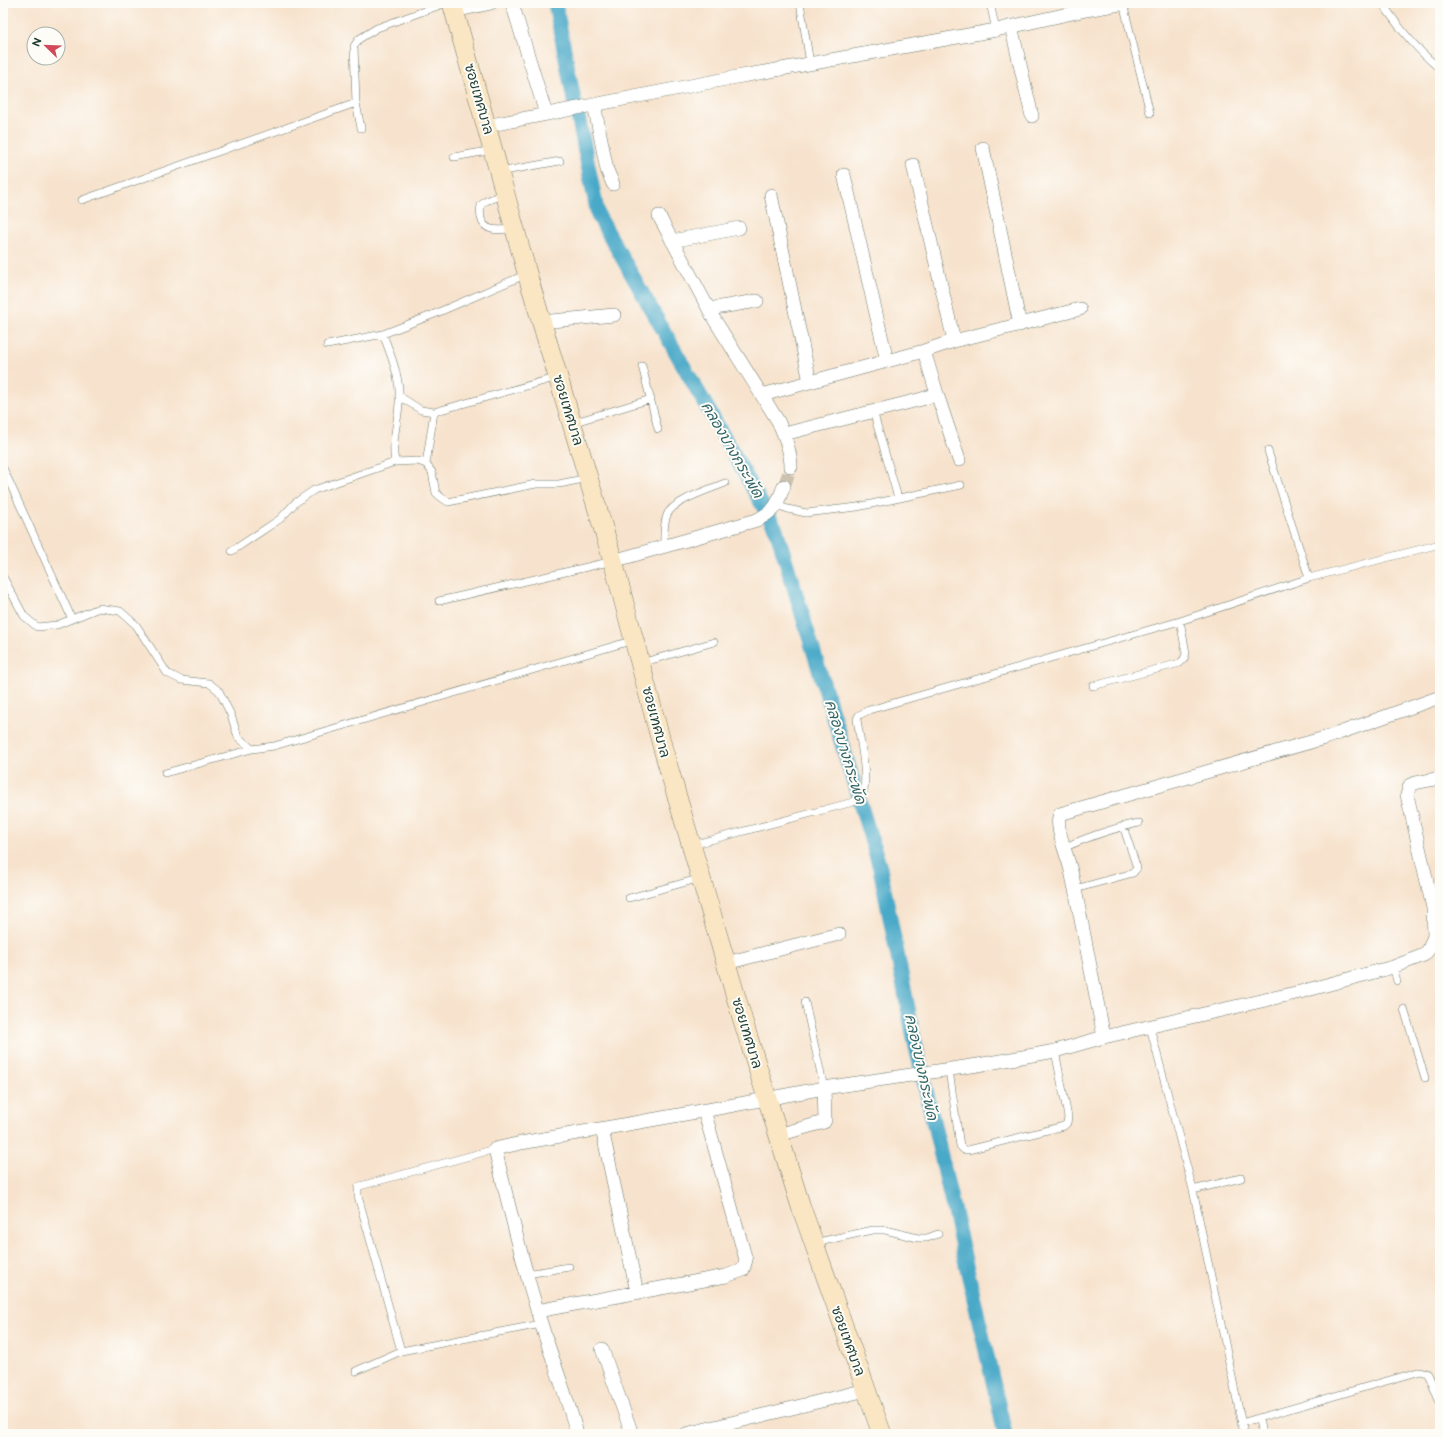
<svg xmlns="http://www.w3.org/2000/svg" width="1443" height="1437" font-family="'Balsamiq Sans','Playpen Sans Thai',sans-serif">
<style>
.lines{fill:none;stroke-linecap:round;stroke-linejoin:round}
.canal{stroke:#49a9c8;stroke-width:15}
.street-tunnel{stroke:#ccc2ae;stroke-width:13;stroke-dasharray:13 6;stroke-linecap:butt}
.lane-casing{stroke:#6b776a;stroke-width:8}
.street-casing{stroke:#6b776a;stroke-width:14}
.secondary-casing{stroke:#6b776a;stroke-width:20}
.lane{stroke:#fff;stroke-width:7}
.street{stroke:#fff;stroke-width:13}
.secondary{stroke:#fbe6c4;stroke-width:19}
.labels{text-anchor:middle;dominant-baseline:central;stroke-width:4;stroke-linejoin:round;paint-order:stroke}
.street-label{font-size:14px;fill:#1f3d34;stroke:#fdfcf7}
.water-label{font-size:15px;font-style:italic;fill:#2e6368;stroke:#fdfcf7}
</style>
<rect width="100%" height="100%" fill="#fdfcf7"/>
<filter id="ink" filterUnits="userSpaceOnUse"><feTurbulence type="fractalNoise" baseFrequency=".025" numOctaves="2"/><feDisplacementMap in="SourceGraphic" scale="8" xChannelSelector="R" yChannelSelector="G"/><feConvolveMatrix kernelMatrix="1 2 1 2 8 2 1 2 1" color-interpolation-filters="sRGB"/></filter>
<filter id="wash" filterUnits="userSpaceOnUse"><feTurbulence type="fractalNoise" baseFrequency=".012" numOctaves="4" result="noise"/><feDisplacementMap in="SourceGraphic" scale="16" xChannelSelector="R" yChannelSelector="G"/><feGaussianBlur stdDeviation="0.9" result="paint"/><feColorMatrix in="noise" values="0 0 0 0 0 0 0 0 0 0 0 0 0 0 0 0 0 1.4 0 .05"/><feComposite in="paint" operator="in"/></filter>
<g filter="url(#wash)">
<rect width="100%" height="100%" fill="#f7e3cd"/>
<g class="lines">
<path class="canal" d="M555,3L575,105
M577,111L598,215L776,529L880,868L914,1038L1005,1434"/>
</g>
</g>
<g filter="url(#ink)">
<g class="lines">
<path class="street-tunnel" d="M784,486L791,467"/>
<g class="lane-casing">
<path id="lane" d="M800,3L810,63
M990,3L996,30
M1123,3L1150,113
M1382,3C1400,29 1416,49 1440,69
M361,128L356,103L354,46L359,39L377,28L446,3
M454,157L493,150
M499,172L560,161
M505,194L486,201L481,205C480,210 480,213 481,218C485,234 501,229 514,229
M82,200L356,103
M383,334C391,356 401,378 399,403C398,423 391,442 395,462
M327,345L383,334L432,315L527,274
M642,366L658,429
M399,396L421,410L434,412L558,377
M873,411L898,498
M572,423L651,399
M1268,451L1309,578
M426,464L434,412
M3,468L72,619
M776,505L788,509L806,513L857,507L961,485
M664,546C664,536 663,525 667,515C672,501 711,489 725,483
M232,551L280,519L295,503L314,490L395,462L418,461L426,464L432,472L436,493L442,498L448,502L536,484H559L588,478
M3,577L24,616L37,627L57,625L99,608L120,611L136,625L167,673L181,680L209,683L219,691L231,715L238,737L252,749L274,746L634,640
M439,601L613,561
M641,663L714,642
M1093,686L1180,663L1184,659L1186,653L1180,621
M165,773L252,749
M692,845L853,802C856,800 860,798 862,794C870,783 859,735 857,719L859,715L869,710L1180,621L1309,578L1440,544
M1063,848C1088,837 1113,828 1139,823
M1075,889L1133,873L1137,868L1123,826
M629,898L701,878
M1393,967L1397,981
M805,1002L824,1088
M1404,1009L1425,1078
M1150,1027L1193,1190L1244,1434
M949,1070L960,1146L964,1150H968L1064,1126L1067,1123L1068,1117L1055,1051
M1193,1190L1241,1178
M814,1243L873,1230H885L918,1238H927L938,1234
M527,1274L569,1267
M401,1351L541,1324
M356,1371L401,1351L358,1196V1188L360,1186L495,1149
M1259,1419L1262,1434
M1241,1423L1421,1371L1427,1373L1429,1376L1440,1403"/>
</g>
<g class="street-casing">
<path id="street" d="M512,3L546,114
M454,11L491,3
M1011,26L1032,116
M594,104L607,170L613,184
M486,126L731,78L996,30L1086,10L1126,3
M983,148L1020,325
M913,165L954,341
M844,175L887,361
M771,195L810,382
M659,216L714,319L778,421C785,436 791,451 791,467
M672,241L739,228
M709,309L757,301
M541,322L614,315
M937,394L959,460
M762,395L924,351L954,341L1080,309
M784,434L922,399L937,394L924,351
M613,561L757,520C777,509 776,506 784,486
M726,963L839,934
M1104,1037L1075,889C1073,881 1072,874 1070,867C1067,855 1054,825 1060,814L1328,737L1440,697
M602,1129L637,1292
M778,1135L824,1122L825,1120L824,1088
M537,1311L726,1276L743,1270L746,1260L704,1110
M602,1349L632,1434
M577,1434C566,1392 549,1352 537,1310C521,1257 508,1203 495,1149L521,1143L713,1109L824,1088L978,1065L1055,1051L1104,1037L1300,992L1393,967L1424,955L1429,949L1434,936L1433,908L1407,795L1410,785L1415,783L1440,778
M686,1434L866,1390"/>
</g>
<g class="secondary-casing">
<path id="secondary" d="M452,3L529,280L613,561L663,749L743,1021L801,1207L882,1434"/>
</g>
<use href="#lane" class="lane"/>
<use href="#street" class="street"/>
<use href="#secondary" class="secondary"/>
</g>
</g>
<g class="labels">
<g class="street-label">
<text transform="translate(479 99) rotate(74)">ซอยเทศบาล</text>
<text transform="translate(568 410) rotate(73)">ซอยเทศบาล</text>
<text transform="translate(656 722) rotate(75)">ซอยเทศบาล</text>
<text transform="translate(747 1033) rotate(73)">ซอยเทศบาล</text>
<text transform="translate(848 1341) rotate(70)">ซอยเทศบาล</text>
</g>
<g class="water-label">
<text transform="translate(732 450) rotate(60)">คลองบางกระพัด</text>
<text transform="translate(845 752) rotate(73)">คลองบางกระพัด</text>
<text transform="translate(921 1067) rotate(78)">คลองบางกระพัด</text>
</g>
</g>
<rect width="1443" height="1437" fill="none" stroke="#fdfcf7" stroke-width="16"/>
<g transform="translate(46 46) rotate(293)"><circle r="19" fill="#fdfcf7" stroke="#a4b0a9"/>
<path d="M0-3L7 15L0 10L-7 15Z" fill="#d1495b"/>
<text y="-6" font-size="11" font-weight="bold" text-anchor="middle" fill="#1f3d34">N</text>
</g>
</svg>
